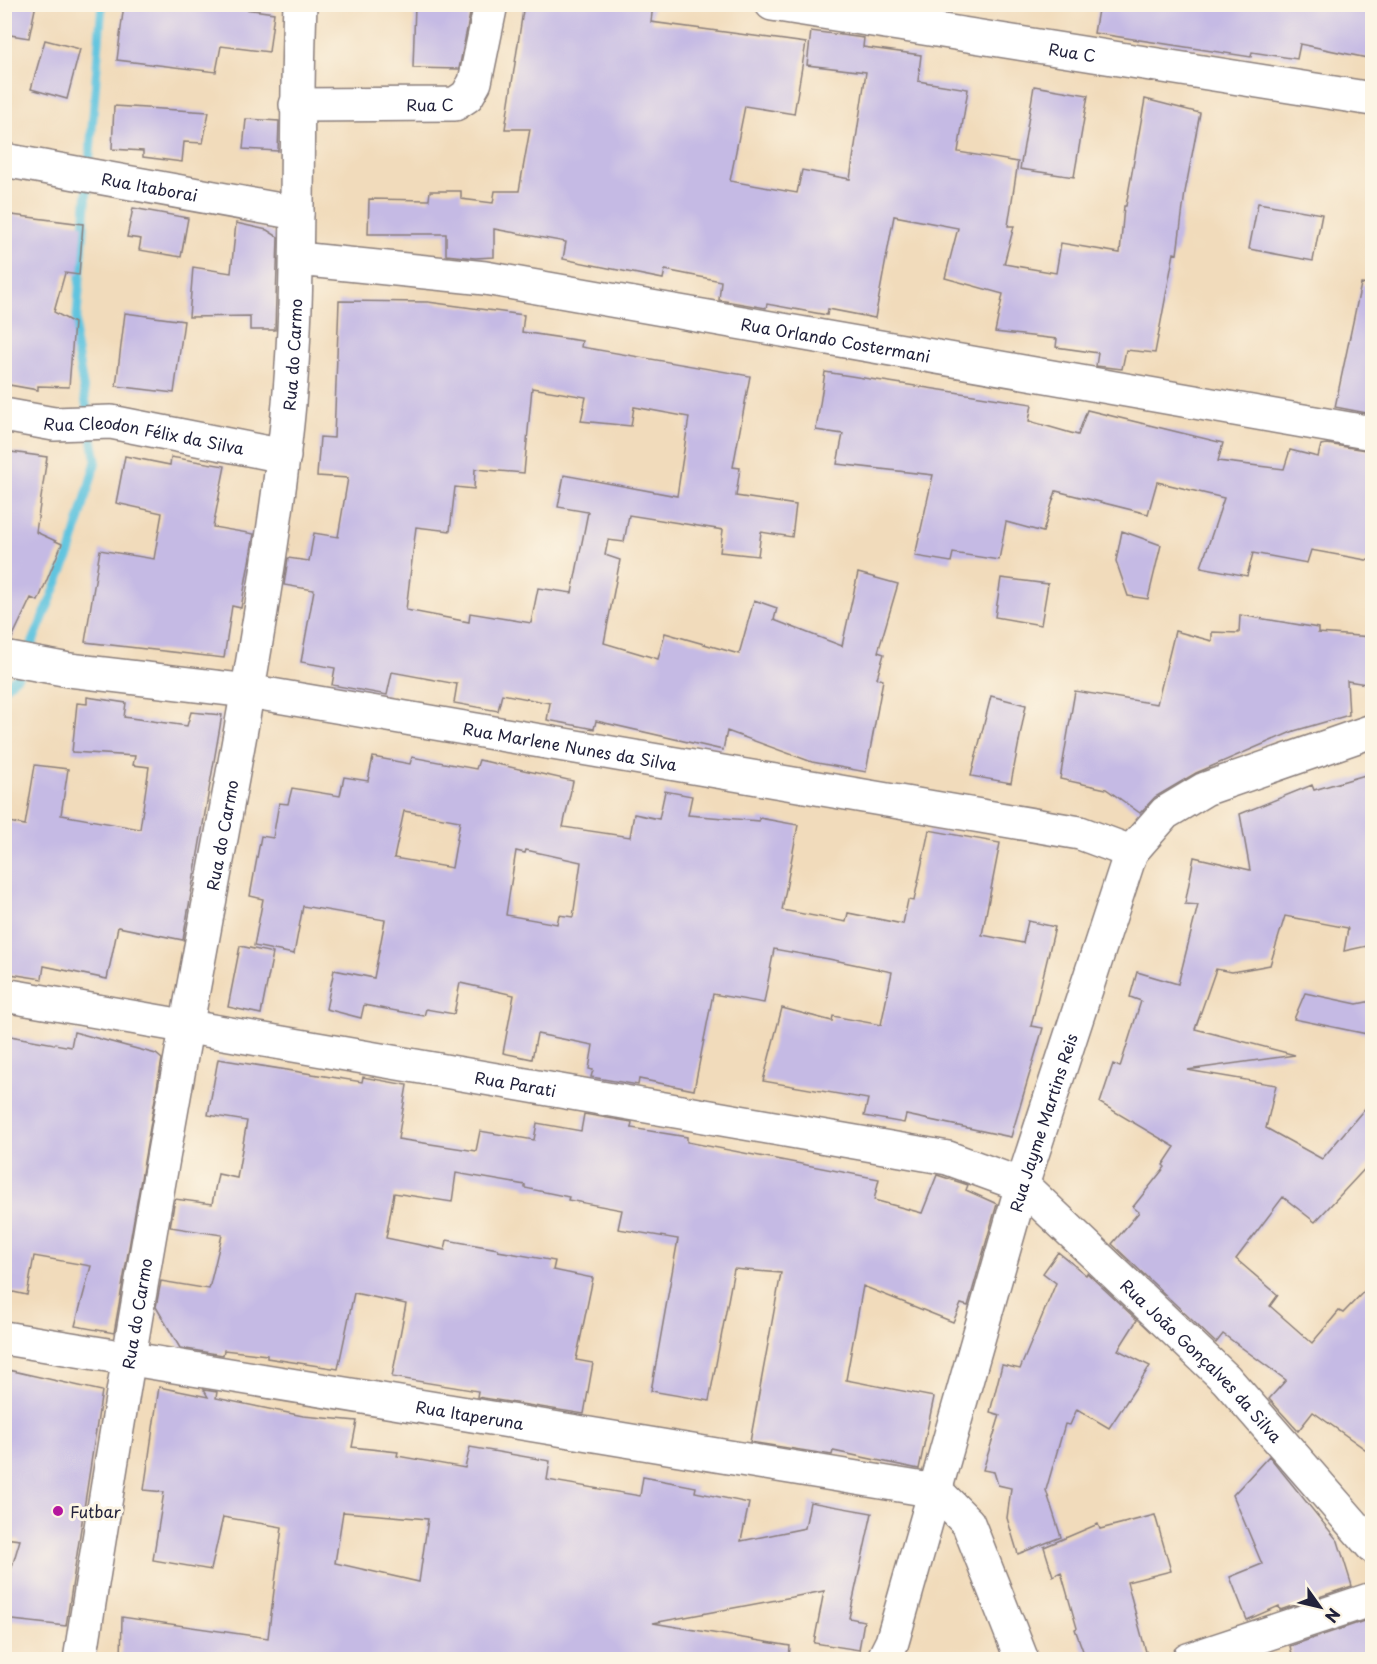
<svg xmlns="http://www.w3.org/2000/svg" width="1377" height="1664" font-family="'Playpen Sans',sans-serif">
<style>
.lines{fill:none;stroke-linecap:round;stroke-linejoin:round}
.stream{stroke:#61c4df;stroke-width:9}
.building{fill:#c5bae4;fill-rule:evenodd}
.minor-casing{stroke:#8a7e7b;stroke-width:36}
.minor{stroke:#fff;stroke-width:33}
.poi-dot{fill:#b5179e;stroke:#fcf5e5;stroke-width:2}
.labels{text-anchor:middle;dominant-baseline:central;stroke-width:6;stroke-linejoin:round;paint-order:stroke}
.street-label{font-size:16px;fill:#22223b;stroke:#fcf5e5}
.poi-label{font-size:16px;fill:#22223b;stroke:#fcf5e5;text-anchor:start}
</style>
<rect width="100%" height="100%" fill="#fcf5e5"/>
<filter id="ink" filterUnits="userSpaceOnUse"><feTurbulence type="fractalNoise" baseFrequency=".0167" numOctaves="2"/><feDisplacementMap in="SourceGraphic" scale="12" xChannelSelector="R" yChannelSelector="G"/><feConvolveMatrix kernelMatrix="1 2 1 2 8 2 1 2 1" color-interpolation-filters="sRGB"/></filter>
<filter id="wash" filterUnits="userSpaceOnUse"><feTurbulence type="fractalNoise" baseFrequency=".008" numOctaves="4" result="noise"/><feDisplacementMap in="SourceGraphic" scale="24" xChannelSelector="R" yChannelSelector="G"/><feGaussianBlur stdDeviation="1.35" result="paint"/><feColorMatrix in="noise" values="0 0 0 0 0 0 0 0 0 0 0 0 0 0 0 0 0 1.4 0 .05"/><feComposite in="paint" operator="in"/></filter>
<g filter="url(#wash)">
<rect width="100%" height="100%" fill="#f1dbbb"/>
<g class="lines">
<path class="stream" d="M27,656L70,553L96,461L75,340L102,4
M4,688L18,676L22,669"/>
</g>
<g id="blocks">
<path class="building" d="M4,4H36L29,38L4,34Z
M124,4H246L245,9L274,13L269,52L221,46L216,72L117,60Z
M415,4H472L459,69L413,68Z
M524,4H653L651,22L806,43L794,114L745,106L730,181L797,193L802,170L850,179L866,72L807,65L811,31L864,38L863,47L921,55L918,81L968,89L958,152L1018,162L1008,226H1014L1004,264L1056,273L1061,243L1120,253L1124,206H1126L1145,99L1200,113L1185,192L1177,254L1174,253L1155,353L1126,350L1122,369L1096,366L1098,353L1056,347L1057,339L995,332L1003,294L945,278L958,228L894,216L875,318L828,309L827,315L767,304L766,308L719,300L721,281L665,270L663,279L563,259L566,242L494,229V257L475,258L446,255V234H368L369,199L429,200L430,191H461V199L493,203L495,191H519L530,129H505Z
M1099,4H1372V59L1300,44L1297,59L1252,52L1251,57L1094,33Z
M45,40L80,49L67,99L31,89Z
M1034,86L1088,95L1074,177L1020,169Z
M114,106L209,112L203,143L184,142L182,162L143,157V151L112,149Z
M246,119L279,121L278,151L243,149Z
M1258,203L1322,214L1313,261L1249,249Z
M133,208L188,218L181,257L139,250L141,239L127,237Z
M4,214L83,224L79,275L65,273L54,312L74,323L69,387L38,386V390L4,384Z
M236,223L267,230L278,237L275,330H250V316L189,317L193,267L231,273Z
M1361,284L1372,285V414L1335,407Z
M339,301L428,302L524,315L522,332L582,341L581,347L750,376L733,467L740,468L736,496L796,505L792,537L761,532L758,556L720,552L723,530L629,515L624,542L608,540L605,555L620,560L604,643L658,659L665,633L739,654L754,600L777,608L774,620L842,646L858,573L898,584L878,652L884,654L877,678L883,680L866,772L812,762L727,731L723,750L596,721L594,729L547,720L550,703L502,694L498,711L454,703L457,684L392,672L387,695L332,685L335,668L301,662L314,590L284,585L288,558L309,561L314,533L338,537L348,478L317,476L320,437L334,438ZM532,388L586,397L581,421L631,426L634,407L689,417L677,496L564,475L558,507L588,512L572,593L538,588L531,623L470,613L469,622L406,610L416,527L450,531L455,487L474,489L475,469L524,473Z
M125,313L184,321L174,393L116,386Z
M825,372L1032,404L1029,421L1078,435L1087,410L1223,443L1218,461L1284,469L1290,450L1318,457L1321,445L1327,444L1372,451V561L1311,550L1307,563L1253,553L1247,576L1201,567L1224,498L1157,482L1148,514L1056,491L1043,532L1006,522L999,560L953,553L951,562L915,556L933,475L837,464L843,434L816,430Z
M4,451L47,457L36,532L62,544L38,601L31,598L11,640H4Z
M125,456L170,465L171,457L225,466L213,527L254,534L241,608L232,606L224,658L85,642L100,550L154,559L162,513L116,503Z
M1122,531L1161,545L1148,599L1128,596L1116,561Z
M1001,578L1048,584L1041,625L995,617Z
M1240,615L1318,628V633L1372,637L1366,684L1347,681L1349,715L1294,731L1196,773L1155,797L1140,813L1106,789L1060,779L1075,691L1157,704L1175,631L1212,641V632L1239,633Z
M991,696L1026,705L1011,783L971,776Z
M87,697L126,703L124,717L187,726L191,712L222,715L183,940L118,927L107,979L44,966L42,979L4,973V821L25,825L35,765L68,769L61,815L140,829L149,767L133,765L135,756L72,752L77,703L87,704Z
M373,757L410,764L412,757L476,769L479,760L573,781L563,827L630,837L634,814L659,819L665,791L692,796L688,815L759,821V818L798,825L782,910L846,922L848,913L903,924L908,900L914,901L929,830L1000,843L982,935L1023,943L1028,921L1055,927L1031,1026L1043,1028L1011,1137L906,1115L904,1123L864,1116L868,1099L763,1081L782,1008L832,1021L833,1016L881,1025L892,972L829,959L774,949L764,1003L713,994L694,1090L639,1079L638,1085L591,1077L593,1070L589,1069L593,1045L537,1034L532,1059L503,1053L514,995L460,983L454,1014L426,1009L424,1016L364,1005L361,1018L326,1009L334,970L374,978L385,920L303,906L294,954L254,946L263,899L250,896L261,836L273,838L279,803L288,804L292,788L340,796L344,777L368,781ZM404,811L460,821L452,868L394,858ZM526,850L581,862L573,917L559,915L557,924L506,915L516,851L525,853Z
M1372,773V945L1344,951L1348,928L1285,916L1270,965L1232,972L1216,969L1195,1029L1295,1055L1187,1070L1276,1085L1266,1128L1322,1159L1372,1100V1161L1315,1222L1283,1197L1236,1259L1278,1295L1270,1306L1312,1343L1339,1311L1343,1313L1372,1283V1454L1313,1412L1298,1431L1269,1399L1286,1380L1223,1334L1216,1343L1112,1244L1139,1212L1133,1207L1165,1167L1163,1165L1175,1147L1100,1103L1113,1064L1120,1067L1141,1001L1130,997L1137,972L1178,984L1198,905L1185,904L1194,857L1250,870L1240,814L1312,785L1314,790Z
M240,946L273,953L261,1014L228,1007Z
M1305,993L1357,1004L1372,1001V1035L1294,1019Z
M74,1032L156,1054L162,1059L114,1333L75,1326L91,1266L34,1256L27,1295L4,1290V1035L71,1047Z
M218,1059L362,1082L363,1077L407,1085L398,1139L476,1151L480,1131L534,1140L537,1123L581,1131L584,1114L632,1122L631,1128L687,1137V1142L879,1179L874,1200L922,1213L937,1175L968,1185L966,1190L997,1204L968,1306L961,1304L953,1322L863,1286L846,1380L934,1397L919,1469L833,1451L832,1455L750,1442L781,1273L734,1269L709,1401L651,1391L678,1239L618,1229L622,1210L568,1200L569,1197L525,1188V1185L456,1173L452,1202L394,1193L386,1238L445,1250L447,1240L498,1249V1251L555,1261L553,1270L593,1278L576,1360L593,1363L584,1414L477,1397L478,1391L392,1377L406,1304L354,1293L338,1369L267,1358V1355L224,1350L223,1355L180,1348L156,1307L161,1281L209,1289L222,1235L170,1227L175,1199L212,1204L218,1174L237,1178L247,1121L208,1115Z
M1058,1252L1086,1275L1087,1273L1137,1320L1118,1350L1150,1366L1109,1428L1077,1409L1070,1425L1065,1424L1046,1490L1061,1537L1018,1554L1007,1518L1011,1488L998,1485L994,1472L983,1470L1000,1415L990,1412L1002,1365L1020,1369L1056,1283L1043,1273Z
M4,1369L102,1391L66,1626L4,1619V1593L20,1540L4,1538Z
M159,1387L208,1397L204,1390L217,1392L216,1398L303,1416L357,1421L352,1447L398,1452L397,1456L465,1468L470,1447L550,1461L547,1480L640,1496L643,1477L696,1487L695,1492L749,1503L741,1541L805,1528L810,1502L872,1513L849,1618L864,1621L859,1650L814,1643L824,1591L653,1623L790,1646L789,1659H121L122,1617L268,1638L282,1527L223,1517L211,1570L153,1560L164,1492L144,1490ZM343,1512L428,1519L419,1582L335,1563Z
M1269,1456L1338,1541L1352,1586L1280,1610L1279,1606L1247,1620L1230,1577L1262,1564L1233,1495Z
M1155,1515L1171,1571L1127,1582L1148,1659H1086L1075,1629L1077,1628L1061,1572L1053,1576L1044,1547L1098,1524L1100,1529Z
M1367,1620L1372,1634V1659H1293L1290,1646Z"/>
</g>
</g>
<g filter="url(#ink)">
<use href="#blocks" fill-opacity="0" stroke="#8a7e7b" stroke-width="1.5"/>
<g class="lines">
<g class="minor-casing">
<g id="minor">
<path id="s1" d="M772,4L1372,99"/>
<path id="s2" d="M296,105L455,104L467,96L475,82L491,4"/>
<path id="s3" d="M4,160L297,213"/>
<path id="s4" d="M298,259L485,278L1372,433"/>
<path id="s5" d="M4,415L54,424L111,422L284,456"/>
<path id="s6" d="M4,658L69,670L248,691L1080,833L1131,852"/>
<path id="s7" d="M4,995L948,1158L1022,1185L1226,1379L1372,1546"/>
<path id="s8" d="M4,1338L936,1491L968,1523L1022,1660"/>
<path id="s9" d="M80,1660C113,1449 148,1239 186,1029C220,839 259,650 283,458C303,307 294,156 300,4"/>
<path id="s10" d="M883,1660L892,1642L1022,1185L1131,852L1165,813L1205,789L1372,731"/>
<path d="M1188,1660L1372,1599"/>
</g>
</g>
<use href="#minor" class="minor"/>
</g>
</g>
<circle class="poi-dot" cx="58" cy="1511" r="6"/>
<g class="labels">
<g class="street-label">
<text stroke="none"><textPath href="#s1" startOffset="304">Rua C</textPath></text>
<text stroke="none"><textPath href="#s2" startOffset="134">Rua C</textPath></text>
<text stroke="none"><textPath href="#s3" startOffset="148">Rua Itaborai</textPath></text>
<text stroke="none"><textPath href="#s4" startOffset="544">Rua Orlando Costermani</textPath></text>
<text stroke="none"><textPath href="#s9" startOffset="1323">Rua do Carmo</textPath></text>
<text stroke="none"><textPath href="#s5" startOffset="142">Rua Cleodon Félix da Silva</textPath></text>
<text stroke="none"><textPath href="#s6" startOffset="573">Rua Marlene Nunes da Silva</textPath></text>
<text stroke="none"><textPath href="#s9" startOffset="837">Rua do Carmo</textPath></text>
<text stroke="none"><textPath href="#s7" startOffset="519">Rua Parati</textPath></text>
<text stroke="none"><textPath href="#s10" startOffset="561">Rua Jayme Martins Reis</textPath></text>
<text stroke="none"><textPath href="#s9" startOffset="351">Rua do Carmo</textPath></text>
<text stroke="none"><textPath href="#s7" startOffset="1288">Rua João Gonçalves da Silva</textPath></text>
<text stroke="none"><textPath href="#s8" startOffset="472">Rua Itaperuna</textPath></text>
</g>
<g class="poi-label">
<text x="70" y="1511">Futbar</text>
</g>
</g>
<rect width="1377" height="1664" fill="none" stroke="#fcf5e5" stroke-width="24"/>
<g transform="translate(1320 1607) rotate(124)" stroke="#fcf5e5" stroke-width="4.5" paint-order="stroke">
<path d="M0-4.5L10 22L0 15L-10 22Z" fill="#22223b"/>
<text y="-9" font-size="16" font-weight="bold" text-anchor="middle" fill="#22223b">N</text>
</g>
</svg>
